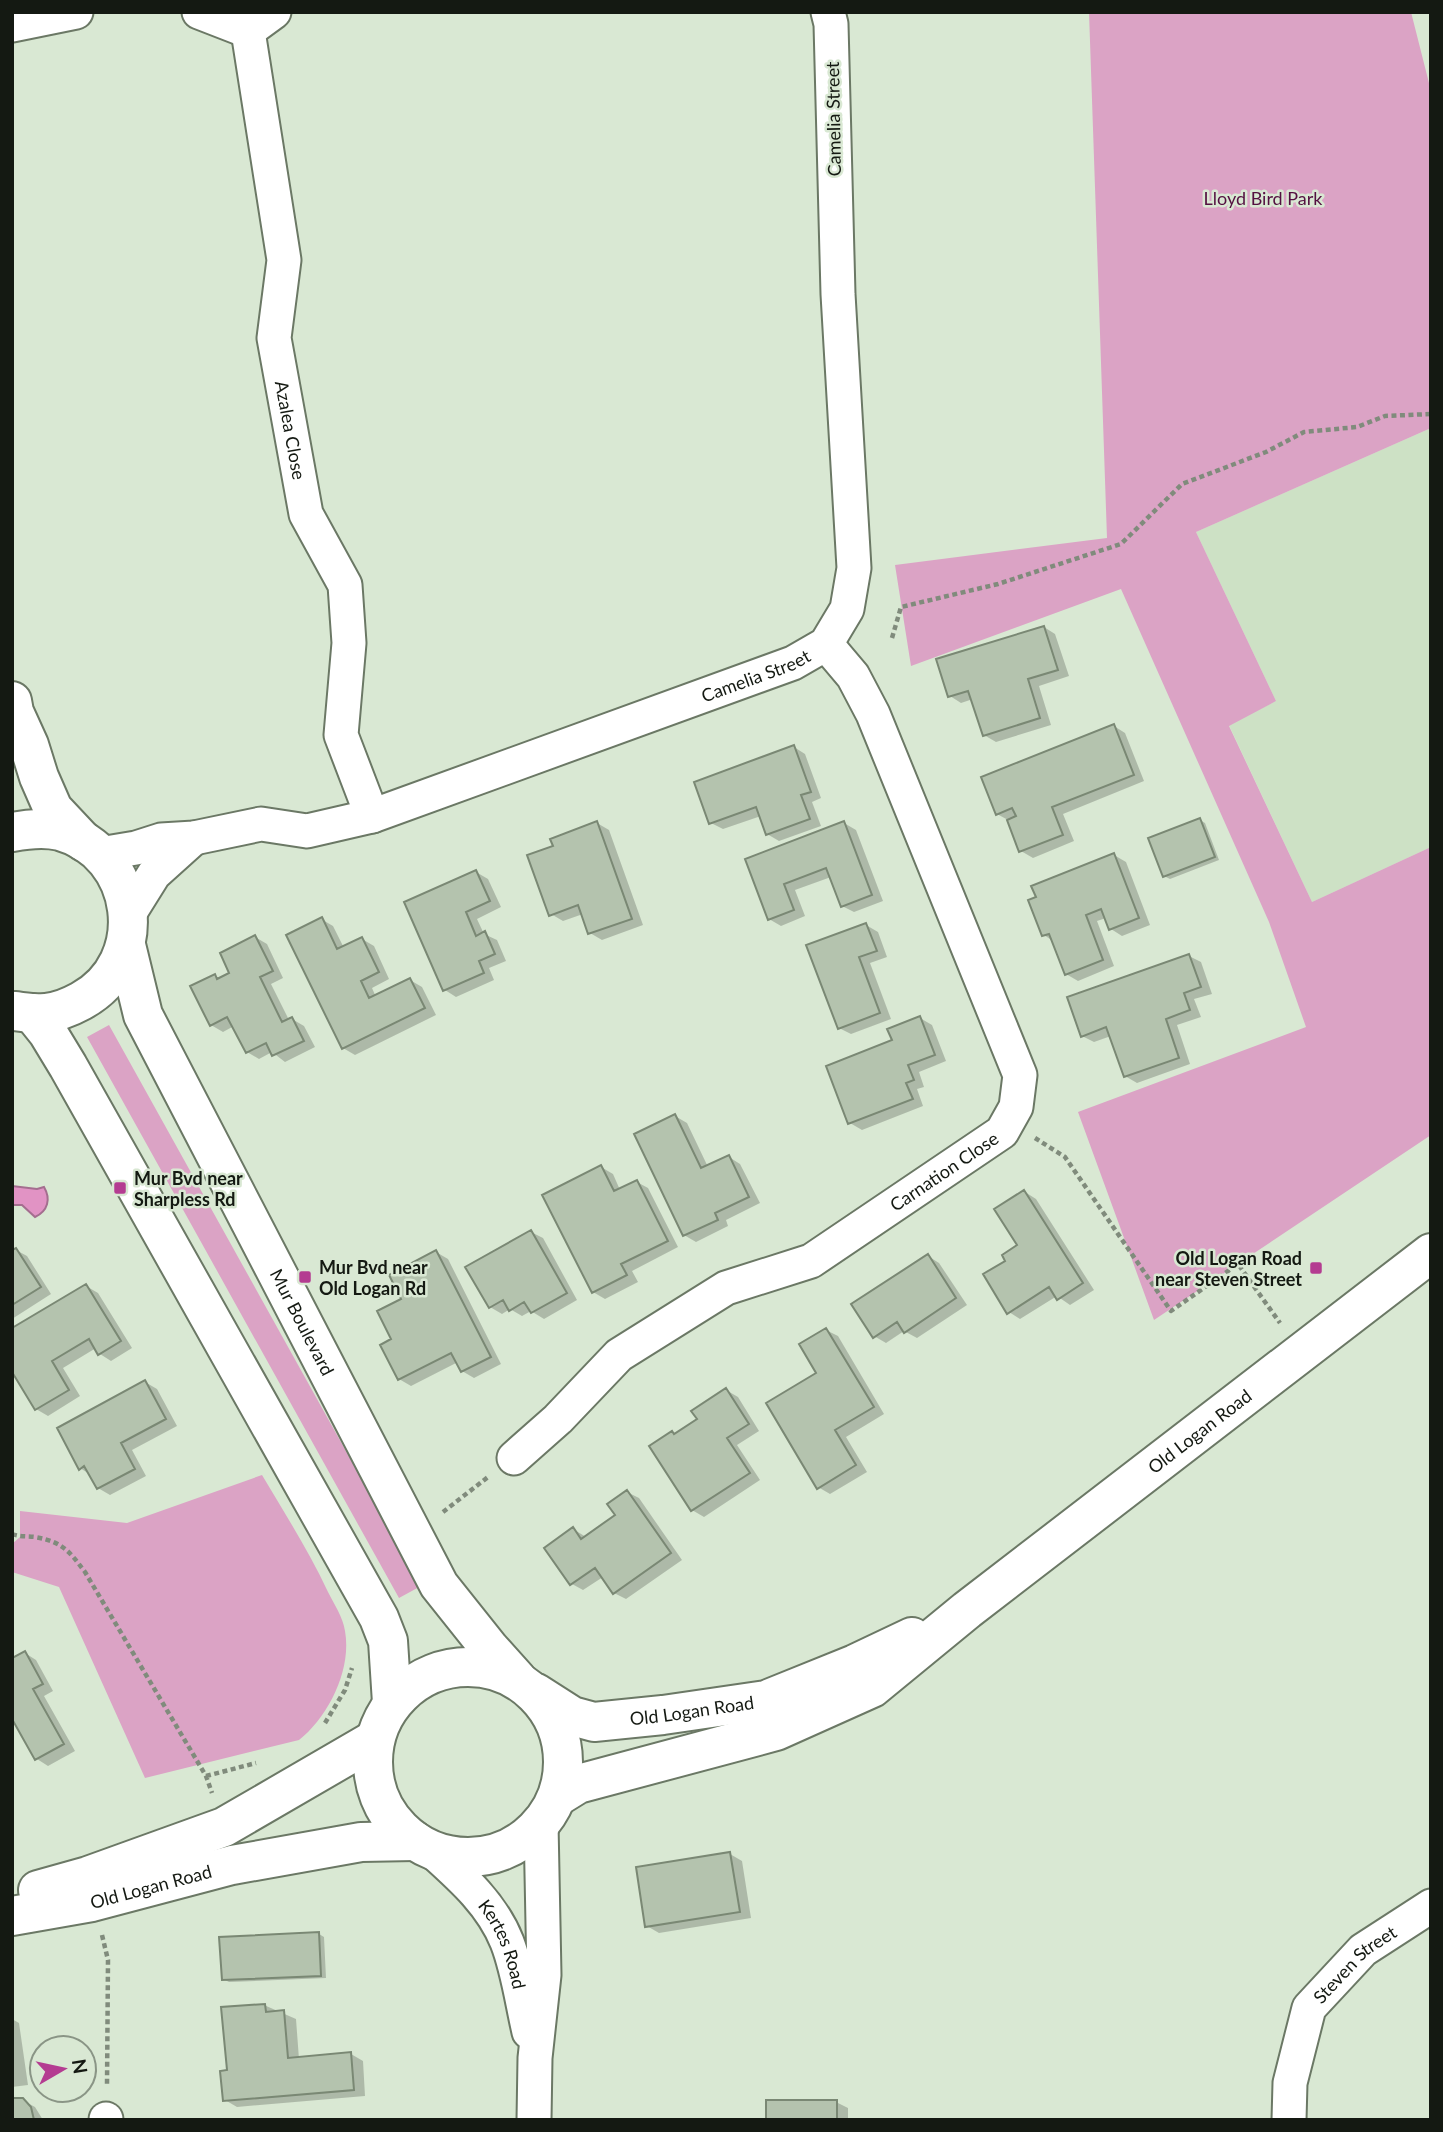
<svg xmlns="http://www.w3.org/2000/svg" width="1443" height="2132" font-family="Lato,sans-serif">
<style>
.built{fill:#cde1c5}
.green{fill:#dba3c5}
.water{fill:#e193c4;stroke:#a46e8f;stroke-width:2}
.shadow{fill:#0003}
.building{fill:#b4c3ae;stroke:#7a8874;stroke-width:2}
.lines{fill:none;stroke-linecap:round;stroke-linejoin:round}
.minor-casing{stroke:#6b7865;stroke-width:37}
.tertiary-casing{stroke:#6b7865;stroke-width:42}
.secondary-casing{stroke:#6b7865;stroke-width:42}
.path{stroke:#808b7c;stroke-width:4.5;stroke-dasharray:5 3.5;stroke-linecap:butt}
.minor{stroke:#fff;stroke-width:33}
.tertiary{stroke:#fff;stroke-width:38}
.secondary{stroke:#fff;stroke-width:38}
.poi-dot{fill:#b43c91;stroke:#d9e8d3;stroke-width:2.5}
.labels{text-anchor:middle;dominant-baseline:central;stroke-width:5;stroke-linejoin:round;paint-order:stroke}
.street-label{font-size:18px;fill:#141912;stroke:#d9e8d3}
.park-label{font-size:18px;fill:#541041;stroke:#d9e8d3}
.poi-label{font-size:18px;font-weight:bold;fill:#141912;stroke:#d9e8d3;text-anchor:start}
</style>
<rect width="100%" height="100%" fill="#d9e8d3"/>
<path class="built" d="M1431,428V847L1312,902L1229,725L1276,701L1196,532Z"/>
<path class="green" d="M1089,12H1411L1431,91V428L1196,532L1276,701L1229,726L1312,902L1431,847V1135L1154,1320L1078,1112L1306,1027L1269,922L1121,589L911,666L895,565L1107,538Z
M109,1025L421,1586L399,1598L87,1037Z
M262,1475C285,1514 309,1551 328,1592C334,1604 343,1617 345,1631C352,1670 328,1717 299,1740L145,1778L59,1587L12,1572V1544L20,1537V1511L127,1523Z"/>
<path class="water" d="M12,1186L37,1189L44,1187C51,1199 48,1211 35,1217L22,1205H12Z"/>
<path class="shadow" d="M1044,627L1055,634L1069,676L1039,686L1051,725L996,742L984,735L973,699L961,703L950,696Z
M1114,726L1125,733L1144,781L1063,814L1074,841L1033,858L1021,851L1008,820L997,814Z
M794,747L805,754L821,798L812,802L821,826L779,841L767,834L761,816L723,829L711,823Z
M1200,820L1205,823L1219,860L1170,879L1164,876Z
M597,823L609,830L643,925L602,940L590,933L583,914L563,921L551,914L555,847Z
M844,823L856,830L883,901L854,912L842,906L831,877L795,890L805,916L781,926L769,919L747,860Z
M1114,855L1126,862L1150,925L1122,936L1111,929L1106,918L1097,921L1114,966L1078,981L1066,974L1053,941L1044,935Z
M476,872L488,879L501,907L477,919L484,934L497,940L506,961L489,968L494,980L456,997L445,990Z
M321,919L333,926L344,948L362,939L374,946L389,979L372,988L376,997L410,980L422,987L436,1015L355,1055L343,1048Z
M866,925L878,932L887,957L870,963L891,1019L851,1034L839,1028Z
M255,937L267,944L283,978L271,984L289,1020L292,1019L304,1026L315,1047L285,1062L272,1052L259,1059L247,1052L234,1026L223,1032L211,1025L215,976L220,979L232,973Z
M1189,956L1201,962L1212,994L1194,999L1201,1017L1177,1025L1190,1064L1137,1083L1125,1076L1111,1036L1094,1042L1082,1036Z
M920,1018L932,1025L946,1061L919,1072L924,1087L917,1089L923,1106L862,1130L850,1123L894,1041Z
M675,1116L687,1123L708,1167L729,1157L740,1164L760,1203L726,1220L728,1226L696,1242L684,1235Z
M601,1167L613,1174L620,1190L637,1182L648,1188L678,1247L632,1271L638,1282L605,1299L593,1292Z
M1025,1192L1036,1199L1094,1290L1070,1305L1057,1296L1020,1319L1009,1312L1007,1261L1020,1246Z
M531,1232L543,1238L577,1300L544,1319L531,1311L522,1316L510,1309L502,1314L490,1307Z
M16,1250L27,1256L51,1294L12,1319V1252Z
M436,1252L448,1259L501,1364L474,1378L462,1371L458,1362L411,1386L399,1379L394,1340Z
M928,1256L939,1263L967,1305L917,1338L904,1331L886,1343L874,1336Z
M86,1286L98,1293L132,1348L111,1361L100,1354L96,1348L63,1368L80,1396L48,1416L36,1409L12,1369Z
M826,1330L838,1336L884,1414L846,1437L867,1472L830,1494L818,1487L819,1374Z
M145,1382L157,1389L177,1426L132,1450L146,1476L110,1495L98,1488L91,1475L80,1468Z
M726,1390L738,1397L759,1431L737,1445L760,1480L704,1517L692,1510L673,1433L676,1435L699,1420Z
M627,1492L639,1498L682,1560L626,1599L614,1593L603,1577L583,1590L572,1584L573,1529L586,1537L617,1515Z
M25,1653L36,1660L53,1691L44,1696L75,1751L48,1766L37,1759Z
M730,1854L742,1861L751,1918L659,1933L647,1926Z
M319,1934L324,1937L326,1978L229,1982L223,1979Z
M264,2005L296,2019L299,2059L351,2054L363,2061L365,2096L237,2107L225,2100L229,2072Z
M12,2019L19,2023L28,2085L12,2087Z
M22,2100L35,2107L43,2120H12Z
M836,2102L848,2108V2120H768Z"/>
<path class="building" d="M1044,626L1058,670L1028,679L1040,718L983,736L968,691L948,697L936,659Z
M1114,724L1134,775L1052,807L1063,835L1019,852L1007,820L1016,816L1012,808L996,815L981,777Z
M794,745L811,792L801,795L810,819L766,835L756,807L709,824L694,782Z
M1200,818L1215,857L1163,877L1148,838Z
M597,821L632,919L588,934L578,905L549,916L527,855L553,846L550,839Z
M844,821L872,895L841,907L826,868L784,884L794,910L768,920L745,859Z
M1114,853L1139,918L1109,930L1101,909L1086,915L1103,960L1065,975L1049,934L1042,936L1028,900L1036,897L1031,886Z
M476,870L490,901L466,912L476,936L485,931L495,954L479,961L484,973L443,991L404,902Z
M322,917L337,949L362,937L379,972L361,981L369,998L410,978L425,1008L342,1049L286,935Z
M866,923L877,951L859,957L880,1013L838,1029L806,945Z
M255,935L273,971L260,977L282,1022L292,1017L304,1041L272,1056L266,1043L246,1053L227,1017L210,1026L190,986L215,974L217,979L229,973L220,953Z
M1189,954L1201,987L1184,993L1190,1010L1166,1019L1179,1058L1124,1077L1106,1027L1081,1037L1067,997Z
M920,1016L935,1055L908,1065L914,1080L906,1083L913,1099L848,1124L826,1066L892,1040L887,1029Z
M675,1114L701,1168L729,1155L749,1197L715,1213L718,1220L683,1236L634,1134Z
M601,1165L614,1191L637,1180L668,1241L621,1264L627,1275L592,1293L542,1195Z
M1024,1190L1083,1283L1057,1300L1049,1287L1007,1314L983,1274L1005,1261L1002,1255L1017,1245L994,1209Z
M531,1230L567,1293L531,1313L524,1302L509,1311L503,1300L489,1308L465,1267Z
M16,1248L41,1287L12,1305V1250Z
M436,1250L491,1357L461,1372L451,1353L398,1380L380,1345L391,1339L377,1311L401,1299L389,1275Z
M928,1254L956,1298L904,1333L897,1322L873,1338L851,1304Z
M86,1284L121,1341L98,1355L89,1339L52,1361L69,1390L35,1410L12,1372V1328Z
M826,1328L874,1407L835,1430L856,1465L817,1489L766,1403L816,1373L799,1344Z
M145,1380L166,1419L121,1443L135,1469L97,1489L84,1466L79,1470L57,1428Z
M726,1388L749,1424L727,1438L750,1473L691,1511L649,1446L672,1431L674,1434L697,1419L691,1411Z
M627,1490L671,1553L613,1594L595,1568L570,1585L544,1548L573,1527L581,1539L615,1515L607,1504Z
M25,1651L43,1684L33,1689L64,1744L35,1760L12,1719V1658Z
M730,1852L740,1912L645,1927L636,1867Z
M319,1932L321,1976L222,1980L219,1937Z
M265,2004L266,2012L284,2010L288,2058L351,2052L354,2090L223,2101L220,2071L227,2070L221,2007Z
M12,2098H23L31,2107L34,2120H49H12Z
M766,2100H837V2120H766Z"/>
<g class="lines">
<g class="minor-casing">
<g id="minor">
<path d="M199,12L248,31L274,12"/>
<path d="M12,25L76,12"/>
<path id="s1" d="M248,31L284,260L274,338L306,514L345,585L349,643L341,735L372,816"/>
<path id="s2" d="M100,854L136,848L161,840L194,838L261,824L307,831L372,816L793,663L826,644L847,609L854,568L838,294L831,24L828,12"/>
<path d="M129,914L154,874L194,838"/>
<path id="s3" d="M514,1458L558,1419L619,1355L726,1288L811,1261L1002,1132L1016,1107L1020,1075L873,714L853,676L826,644"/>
<path id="s4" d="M431,1850C461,1877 492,1904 507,1942C518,1970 522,2002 529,2032"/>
<path d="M106,2120V2119"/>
<path d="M534,2120L535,2058L544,1975L541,1823"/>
<path id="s5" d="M1289,2120L1290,2083L1309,2008L1363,1950L1431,1906"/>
</g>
</g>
<g class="tertiary-casing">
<g id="tertiary">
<path d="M12,701L14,712L29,745L39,777L53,809L84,842"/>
<path d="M12,832C28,829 44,827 60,831C139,853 153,962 81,1001C70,1007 58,1012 46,1013C35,1014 24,1012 14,1011"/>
<path id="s6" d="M126,945L143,1015L439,1585L490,1649L517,1679"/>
<path d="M32,1013L48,1033L68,1066L379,1618L388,1641L392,1703"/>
</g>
</g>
<g class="secondary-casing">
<g id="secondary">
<circle cx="468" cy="1762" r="95"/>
<path id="s7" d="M536,1693L572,1716L594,1722L663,1715L766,1700L855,1664L912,1637"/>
<path id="s8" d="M557,1797L578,1784L776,1731L872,1688L967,1610L1431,1253"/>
<path d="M38,1890L88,1876L224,1827L374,1740"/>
<path id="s9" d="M12,1916L92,1902L232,1865L361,1842L415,1841"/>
</g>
</g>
<path class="path" d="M892,638L901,607L998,584L1121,544L1182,484L1266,452L1304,432L1357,427L1385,416L1431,414
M1035,1138L1065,1157L1171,1311L1238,1264L1280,1323
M443,1512L488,1477
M12,1534C20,1537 26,1536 35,1537C63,1542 69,1551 85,1572L206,1776L212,1793
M325,1723L345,1690L352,1668
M206,1776L256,1763
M102,1935L108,1960L107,2086"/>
<use href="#minor" class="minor"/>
<use href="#tertiary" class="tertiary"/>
<use href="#secondary" class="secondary"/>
</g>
<g class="poi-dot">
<rect x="113" y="1181" width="14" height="14" rx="3.5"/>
<rect x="1309" y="1261" width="14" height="14" rx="3.5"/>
<rect x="298" y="1270" width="14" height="14" rx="3.5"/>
</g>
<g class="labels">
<g class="street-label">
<text transform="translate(833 119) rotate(-91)">Camelia Street</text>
<text stroke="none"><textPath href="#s1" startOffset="404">Azalea Close</textPath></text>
<text stroke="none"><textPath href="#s2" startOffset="686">Camelia Street</textPath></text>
<text stroke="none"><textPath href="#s3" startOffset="523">Carnation Close</textPath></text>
<text stroke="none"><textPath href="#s6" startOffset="418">Mur Boulevard</textPath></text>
<text stroke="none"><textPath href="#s8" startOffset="751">Old Logan Road</textPath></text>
<text stroke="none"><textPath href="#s7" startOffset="164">Old Logan Road</textPath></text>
<text stroke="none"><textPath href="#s9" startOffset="142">Old Logan Road</textPath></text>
<text stroke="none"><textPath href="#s4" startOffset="121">Kertes Road</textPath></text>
<text stroke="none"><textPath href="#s5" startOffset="178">Steven Street</textPath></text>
</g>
<g class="park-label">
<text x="1263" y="198">Lloyd Bird Park</text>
</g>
<g class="poi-label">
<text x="134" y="1178">Mur Bvd near<tspan x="134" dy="21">Sharpless Rd</tspan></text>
<text x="1302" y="1258" text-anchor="end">Old Logan Road<tspan x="1302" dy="21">near Steven Street</tspan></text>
<text x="319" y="1267">Mur Bvd near<tspan x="319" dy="21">Old Logan Rd</tspan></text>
</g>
</g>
<rect width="1443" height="2132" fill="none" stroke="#141912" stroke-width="28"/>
<g transform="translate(63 2069) rotate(81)"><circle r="33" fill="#d9e8d3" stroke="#8a9586" stroke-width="2"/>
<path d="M0-5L12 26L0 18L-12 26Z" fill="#b43c91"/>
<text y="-10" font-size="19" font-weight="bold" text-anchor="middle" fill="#141912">N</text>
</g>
</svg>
